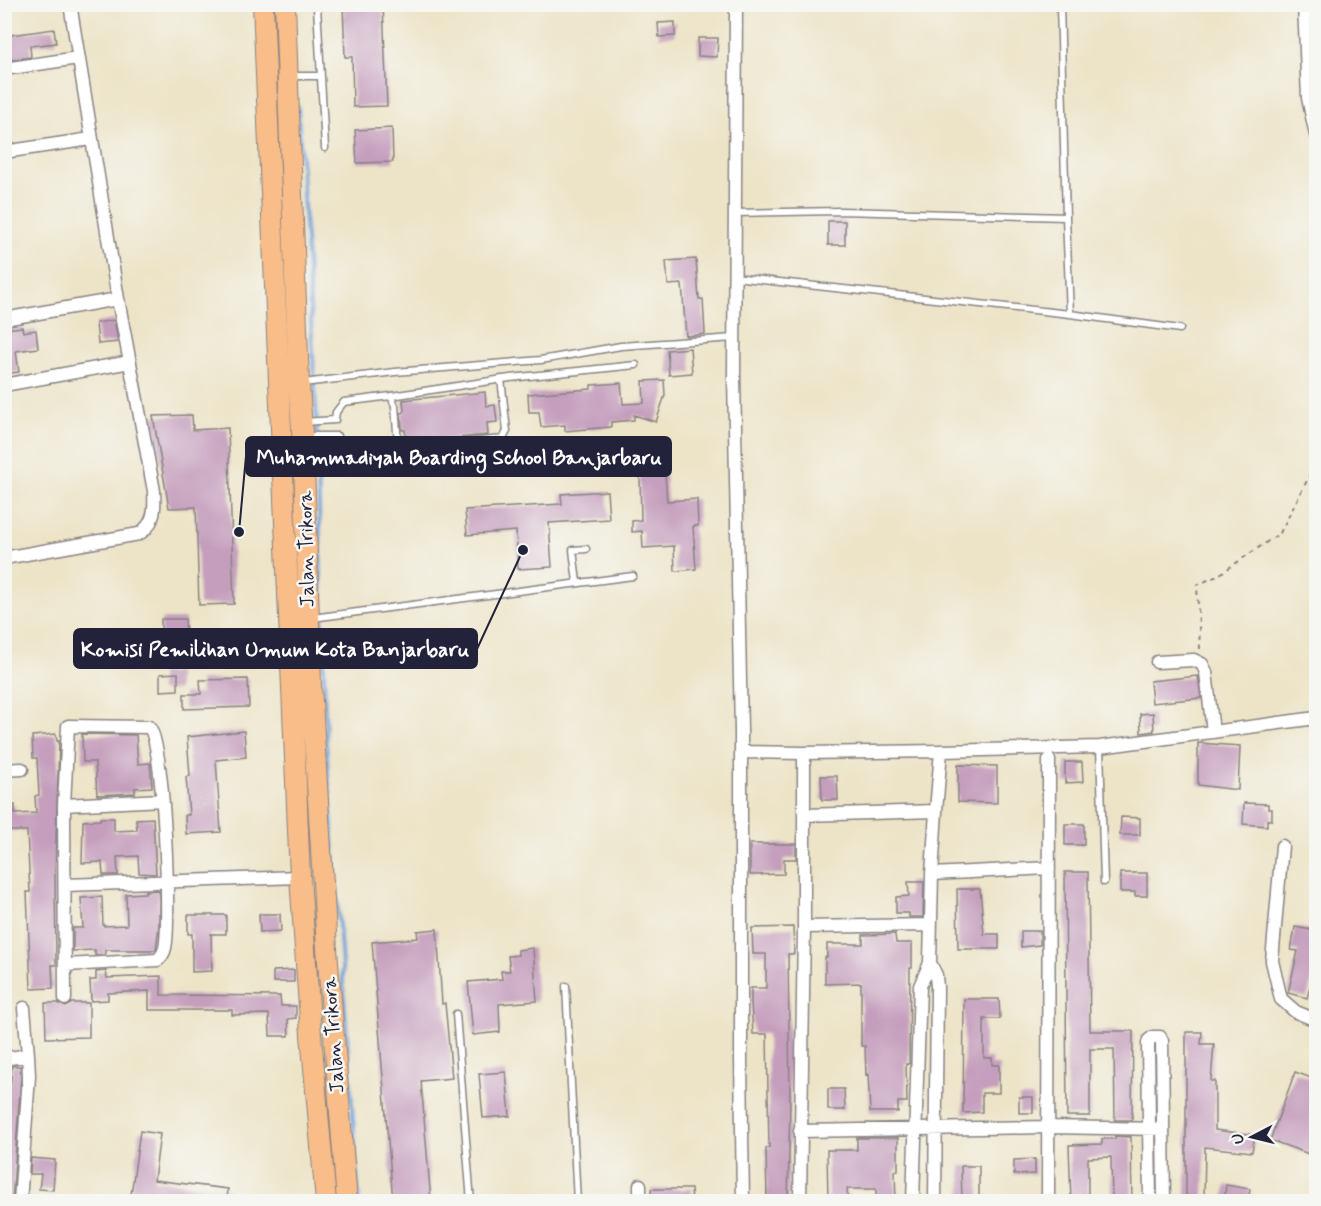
<svg xmlns="http://www.w3.org/2000/svg" width="1321" height="1206" font-family="Mynerve,sans-serif">
<style>
.lines{fill:none;stroke-linecap:round;stroke-linejoin:round}
.stream{stroke:#6f9fd9;stroke-width:4}
.building{fill:#c59ebd}
.service-casing{stroke:#888382;stroke-width:9}
.minor-casing{stroke:#888382;stroke-width:15}
.primary-casing{stroke:#888382;stroke-width:22}
.path{stroke:#888382;stroke-width:2;stroke-dasharray:4.5 4.5;stroke-linecap:butt}
.service{stroke:#fff;stroke-width:6}
.minor{stroke:#fff;stroke-width:12}
.primary{stroke:#f8bd89;stroke-width:20}
.labels{text-anchor:middle;dominant-baseline:central;stroke-width:5;stroke-linejoin:round;paint-order:stroke}
.street-label{font-size:20px;fill:#22223b;stroke:#f6f6f2}
.leader{fill:none;stroke:#22223b;stroke-width:2}
.callout-dot{fill:#22223b;stroke:#f6f6f2;stroke-width:2}
.callout{fill:#22223b;stroke:#22223b;stroke-width:2}
.callout-label{font-size:21px;text-anchor:middle;font-weight:bold;fill:#fff}
</style>
<rect width="100%" height="100%" fill="#f6f6f2"/>
<filter id="ink" filterUnits="userSpaceOnUse"><feTurbulence type="fractalNoise" baseFrequency=".0167" numOctaves="2"/><feDisplacementMap in="SourceGraphic" scale="12" xChannelSelector="R" yChannelSelector="G"/><feConvolveMatrix kernelMatrix="1 2 1 2 8 2 1 2 1" color-interpolation-filters="sRGB"/></filter>
<filter id="wash" filterUnits="userSpaceOnUse"><feTurbulence type="fractalNoise" baseFrequency=".008" numOctaves="4" result="noise"/><feDisplacementMap in="SourceGraphic" scale="24" xChannelSelector="R" yChannelSelector="G"/><feGaussianBlur stdDeviation="1.35" result="paint"/><feColorMatrix in="noise" values="0 0 0 0 0 0 0 0 0 0 0 0 0 0 0 0 0 1.4 0 .05"/><feComposite in="paint" operator="in"/></filter>
<g filter="url(#wash)">
<rect width="100%" height="100%" fill="#ede4c8"/>
<g class="lines">
<path class="stream" d="M298,107L316,405L326,743L359,1202"/>
</g>
<g id="blocks">
<path class="building" d="M343,4H383L387,106L353,107L352,57H345Z
M675,22V36L659,37L658,23Z
M54,29L56,43L30,46L31,57L4,61V36Z
M698,38H718L717,57L698,56Z
M392,128L393,162L357,163L355,130Z
M828,221H845V245H828Z
M696,259L699,299H703L705,334L686,336L682,284L668,285L666,261Z
M114,320L118,342L98,344L96,323Z
M22,327L23,332L36,330L38,348L16,351L19,372L4,374V329Z
M690,348L692,373L669,375L667,350Z
M664,380L665,395L656,422L634,415V420L611,422V427L565,431V425L541,427L539,412H529L528,394L591,389V385L621,383L623,404L644,403L643,381Z
M485,392L486,406L495,405L497,422L487,423L488,435L406,443L405,430H402L401,413L404,412L403,400Z
M192,415L193,430L228,428L234,604L199,605L196,507L169,508L153,416Z
M665,474L667,501L697,499L698,526H693L696,569L675,571L674,546L643,548L642,531L632,532V521L641,520L640,476Z
M607,491L609,519L549,523L552,567L518,569L516,531L467,535L465,510L562,504L561,494Z
M161,619H185L186,635L161,636Z
M178,673V690L160,691V674Z
M1198,676L1201,698L1152,703L1150,681Z
M248,679L249,707L184,709V694H201L200,680Z
M1153,713L1154,731L1141,733L1140,714Z
M244,731L246,757L216,760L221,832L186,834L185,815H189L186,777L190,776L187,737Z
M56,734L57,741H59L55,873L56,965H52L53,988L31,989L27,892H30L27,831H4V805H15V814L36,813L35,796L39,795L37,758H33L32,736Z
M82,734L136,735L138,764L150,763L152,787L135,788V793L97,795L95,762H83Z
M1198,743L1240,746L1238,790L1198,785Z
M1065,762H1082L1083,782L1065,783Z
M958,765L997,766V803L958,802Z
M821,776H837L838,800H822Z
M1244,803L1268,804V809H1272V820H1267V826L1243,824Z
M1121,817L1140,818V835H1120Z
M100,818H114V831L137,830L136,819L153,818L156,874L139,873L138,856L117,857L118,875H103L102,862L82,863L83,821L100,820Z
M1065,824H1084V845H1065Z
M750,844H796V859H784V874L750,875Z
M1065,872H1088L1090,1031H1133L1132,1120H1115L1114,1049H1090V1116H1067Z
M1120,873H1147V896H1135V892H1120Z
M908,882H924L923,917H909V913H896V897L909,896Z
M957,889H980L984,934H999V949H958Z
M157,890L159,891V925L156,950H105V955H95V950L73,951V928H83L81,898L102,897L103,926L127,925L126,894L145,893V891Z
M259,914H280L281,931L260,932Z
M188,915H226V934H211L212,971L192,972V934H188Z
M793,927L794,954H788L790,1099L788,1202H767L766,1148H769L767,1034H753L751,1003V988H766V954H753L752,928Z
M1295,927L1317,931V962L1307,998L1288,993L1298,951L1291,950Z
M437,929L442,1004L445,1003L452,1078L421,1081L431,1202H393L372,942L418,938L417,931Z
M1021,931H1040V945L1021,947Z
M895,934L896,943H912V968H910L909,1064H906L907,1102H898V1112H870L868,1074L866,1075L865,1046H861V983L825,984V957H827V944H863V935Z
M533,948L537,1001L499,1004L500,1032L473,1035L468,982L502,979L501,971H510L508,956L518,955V950Z
M294,970V982H273V971Z
M106,971L107,978L161,976V995L280,996L281,1006H296V1018L288,1019L289,1036H270L269,1014L232,1015V1010H149V991L108,993V1000L91,1001L90,980H96V972Z
M964,999H999L1000,1019H984V1058H992V1065H999V1093H982V1112L963,1113Z
M45,1003H58L66,1007L72,1003H89V1037L46,1038Z
M1186,1032H1202L1201,1044H1214L1211,1081H1215V1130L1255,1135L1252,1152L1205,1147L1204,1202H1186Z
M12,1066H20L21,1076L12,1202H4V1086L10,1087Z
M506,1072L510,1116L483,1118L479,1074Z
M1295,1072L1317,1080V1157L1270,1140Z
M828,1089H844L845,1110H828Z
M1019,1097H1033V1113H1019Z
M140,1131L160,1134L154,1180L228,1189L227,1200L130,1202Z
M1115,1136L1131,1137L1132,1202H1112L1111,1157L1088,1158V1202H1071L1069,1145L1102,1144V1139H1115Z
M857,1138H898V1170L895,1171L896,1202H876V1189H847L848,1202H828L827,1150H857Z
M31,1158L55,1160L53,1190L39,1189L41,1174H30Z
M1035,1159V1174L1014,1175V1160Z
M961,1166H979V1202H962Z
M1226,1185L1250,1189L1248,1202H1224Z
M651,1189H691L692,1202H651Z"/>
</g>
</g>
<g filter="url(#ink)">
<use href="#blocks" fill-opacity="0" stroke="#888382" stroke-width="1.5"/>
<g class="lines">
<g class="service-casing">
<path id="service" d="M1060,4L1066,217
M317,7L325,148
M290,76H320
M735,213L841,211L1066,217L1070,314
M734,277L1070,314L1180,329
M303,383L395,372L541,360L621,346L734,338
M391,396L510,378L636,365
M303,422L335,420L336,412L344,402L391,396L395,406L398,445L396,449L351,454L339,448L337,436H304
M396,449L503,439L507,431L501,379
M577,582L573,550L586,549
M312,618L633,576
M1100,747L1104,882
M566,986L577,1202
M456,1014L471,1202"/>
</g>
<g class="minor-casing">
<path id="minor" d="M736,4L734,377L741,731V1059L743,1202
M1304,4L1308,98L1316,135
M1310,4L1316,16
M4,69L78,58
M4,152L91,139
M4,319L118,299
M4,385L130,362
M4,558L139,534C155,524 155,509 154,491L118,299L70,4
M1157,662L1194,660L1202,664L1206,672L1213,732
M741,752L804,753L941,751L1100,747L1316,718
M4,770L22,769
M64,805L162,800
M936,811L941,751
M804,815L936,811L932,874L930,963L936,975L937,988L935,1202
M1282,846L1272,961L1281,999L1296,1012L1316,1020
M932,874L1049,868
M65,885L300,877
M804,927L930,925
M65,999L64,805L68,726L149,727C164,741 171,922 165,948C164,953 162,956 158,960L66,965
M4,1059L28,1055L24,1008
M800,1131L1048,1127L1163,1129
M640,1185V1202
M20,1202L29,1076L28,1055
M800,1202L804,927V753
M913,1202L920,986L930,963
M1048,1202L1049,760
M1150,1202L1148,1043L1149,1040L1153,1037H1160L1162,1041L1164,1202"/>
</g>
<g class="primary-casing">
<path id="primary" d="M263,4L300,877L311,1035L326,1202
M285,4L299,384L304,462L311,685L327,949L347,1202"/>
</g>
<path class="path" d="M1200,649L1197,585L1217,576L1280,533L1312,471L1316,469"/>
<use href="#service" class="service"/>
<use href="#minor" class="minor"/>
<use href="#primary" class="primary"/>
</g>
</g>
<g class="labels">
<g class="street-label">
<text transform="translate(307 549) rotate(-91)">Jalan Trikora</text>
<text transform="translate(334 1035) rotate(-94)">Jalan Trikora</text>
</g>
</g>
<path class="leader" d="M239 532L246 456M523 550L477 649"/>
<g class="callout-dot">
<circle cx="239" cy="532" r="6"/>
<circle cx="523" cy="550" r="6"/>
</g>
<g class="callout">
<rect x="246" y="437" width="425" height="39" rx="6"/>
<rect x="74" y="629" width="403" height="39" rx="6"/>
</g>
<g class="callout-label">
<text x="459" y="464">Muhammadiyah Boarding School Banjarbaru</text>
<text x="275" y="656">Komisi Pemilihan Umum Kota Banjarbaru</text>
</g>
<rect width="1321" height="1206" fill="none" stroke="#f6f6f2" stroke-width="24"/>
<g transform="translate(1252 1137) rotate(263)" stroke="#f6f6f2" stroke-width="4.5" paint-order="stroke">
<path d="M0-4.5L10 22L0 15L-10 22Z" fill="#22223b"/>
<text y="-9" font-size="16" font-weight="bold" text-anchor="middle" fill="#22223b">U</text>
</g>
</svg>
